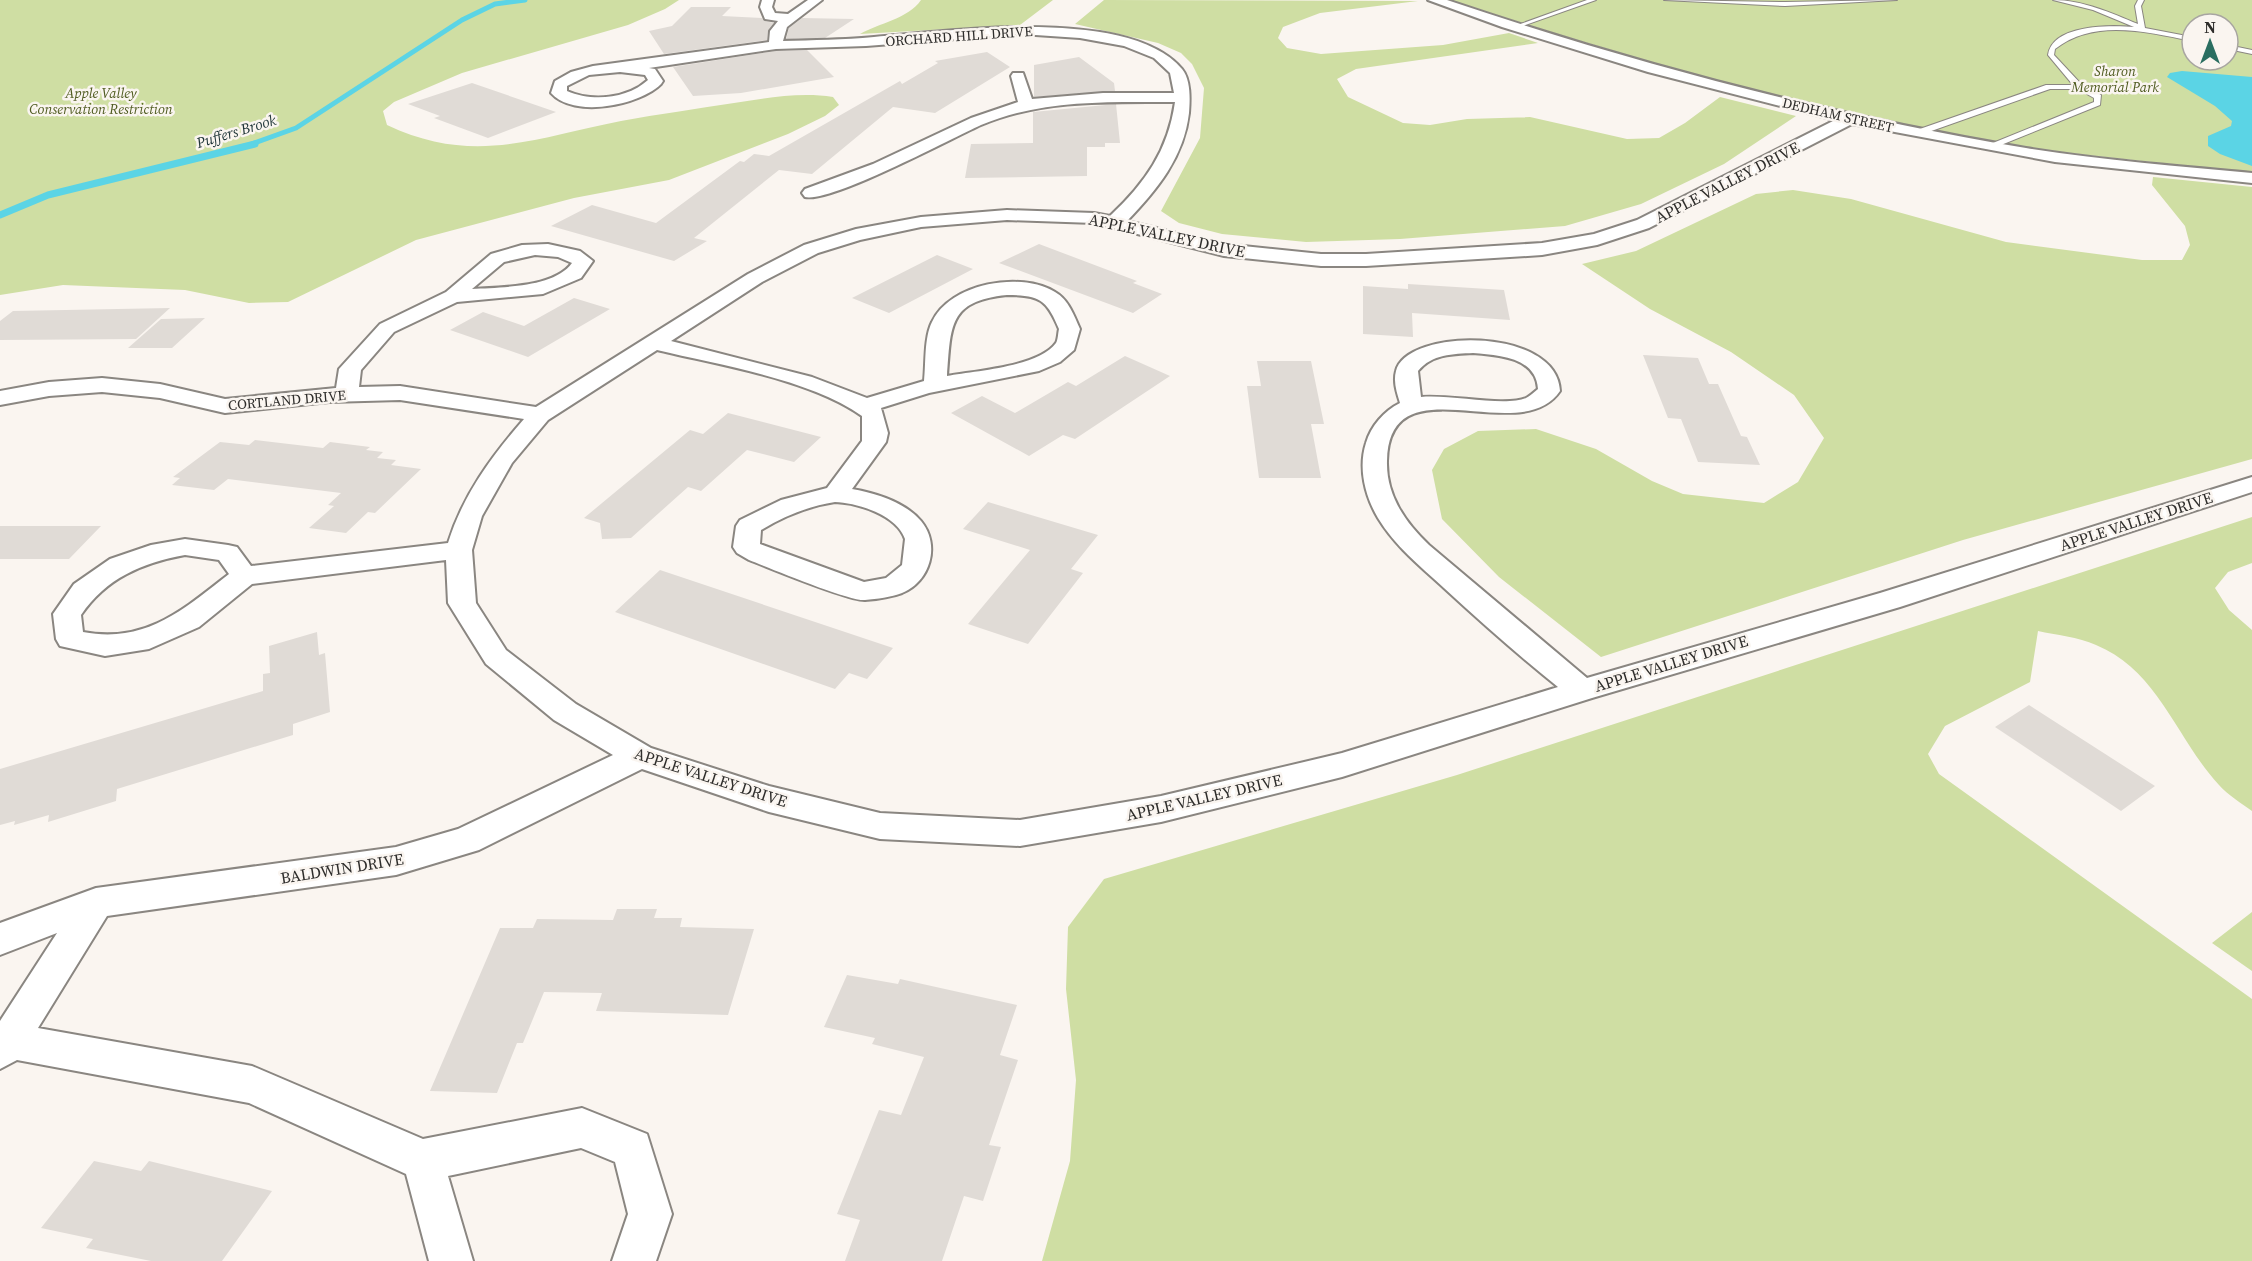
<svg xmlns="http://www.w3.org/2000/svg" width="2252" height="1261" font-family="'Source Serif 4',serif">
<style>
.green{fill:#cfdea3;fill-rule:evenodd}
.water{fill:#5bd4e5}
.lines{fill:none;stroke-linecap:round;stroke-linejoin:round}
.stream-far1{stroke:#5bd4e5;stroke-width:5}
.stream{stroke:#5bd4e5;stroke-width:7}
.building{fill:#e0dbd6}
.service-casing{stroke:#8a8681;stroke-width:2}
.minor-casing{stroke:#8a8681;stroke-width:4}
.service{fill:#fff;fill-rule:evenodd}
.minor{fill:#fff;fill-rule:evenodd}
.labels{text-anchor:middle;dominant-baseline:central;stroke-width:5;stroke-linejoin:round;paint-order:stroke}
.far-street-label{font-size:14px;fill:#2e2d2b;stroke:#faf5f0}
.far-park-label{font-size:14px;font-style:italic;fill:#505c21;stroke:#faf5f0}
.far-water-label{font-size:15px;font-style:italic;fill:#1d3336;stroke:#faf5f0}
.street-label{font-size:16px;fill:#2e2d2b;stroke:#faf5f0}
</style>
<rect width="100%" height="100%" fill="#faf5f0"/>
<path class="green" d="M0,0H679L665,9L628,25L462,73L394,102L383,111L387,125C474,166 534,138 621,121C659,114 696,109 734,103C766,98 800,92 833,97L839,105L825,116L788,134L669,180L574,198L416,240L288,302L249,303L185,290L63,285L0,295Z
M921,0H1053L1020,25L860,34C879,23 908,19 921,0Z
M1104,0L1418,1L1320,13L1283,27L1278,38L1287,48L1321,54L1443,45L1509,33L1538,43L1356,69L1337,79L1348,97L1403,123L1430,125L1467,119L1530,117L1627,139L1659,138L1685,123L1720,97L1796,116L1724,164L1641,204L1565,226L1400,239L1306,242L1222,234L1179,223L1161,211L1200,138L1204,88L1192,64L1181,53L1158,43L1075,24Z
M1451,0H2252V172C2177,164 2101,158 2027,147C1831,116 1639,62 1451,0ZM2192,24H2228V60H2192Z
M2153,177L2252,187V459L1963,540L1601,657L1499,577L1442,519L1432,470L1444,449L1478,431L1536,429L1596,449L1652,481L1683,494L1764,503L1798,482L1824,438L1794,395L1731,352L1650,309L1582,264L1636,251L1756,194L1793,190L1851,199L2006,242L2142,260H2182L2190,245L2185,226L2152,185Z
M2252,517V563L2228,572L2215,588L2229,610L2252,630V811C2241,803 2228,795 2219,785C2177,740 2158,670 2096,645C2078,637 2056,635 2038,631L2030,682L1945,726L1928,754L1939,774L2252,999V1261H1042L1070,1161L1076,1080L1066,989L1068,927L1104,879L1457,775Z
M2252,912V971L2212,943Z"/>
<path class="water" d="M2182,71L2252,77V166L2220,154L2208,146V136L2231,126L2232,121L2215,106L2167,77L2170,73Z"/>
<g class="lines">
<path class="stream-far1" d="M249,145L296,128L462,20L495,4L525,0"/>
<path class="stream" d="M0,215L48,195L255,144"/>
</g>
<path class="building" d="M691,7H731L722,16L762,18L765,21L774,23L768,31L767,40L664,54L649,31L672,26Z
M802,18L854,19L825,38L786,39L789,28Z
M807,50L834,77L741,93L693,96L673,67L776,51Z
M987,52L1010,67L935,113L893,107L812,174L779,170L694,238L707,241L674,261L551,226L592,205L656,223L740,161L744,162L754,154L769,156L900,81L902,84L938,63L935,61Z
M1079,57L1114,83L1115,91L1034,97V65Z
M472,83L556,112L488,138L434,118L440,116L408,104Z
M1116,104L1120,143H1105V147H1087V176L965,178L971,144L1033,143V112Z
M1039,244L1137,281L1133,283L1162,294L1133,313L999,263Z
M937,255L973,269L889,313L852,298Z
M1408,284L1504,290L1510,320L1412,313L1413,337L1363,334V286L1408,289Z
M574,298L610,309L528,357L450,330L483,312L524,326Z
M170,308L136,339L0,340V321L13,311Z
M205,318L172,348H128L161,319Z
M1643,355L1698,358L1709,384H1718L1741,436L1747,437L1760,465L1698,462L1681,419L1668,418Z
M1125,356L1170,376L1075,439L1063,435L1029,456L951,413L982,396L1015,413L1068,382L1076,386Z
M1257,361H1311L1324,424H1311L1321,478H1259L1247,386H1261Z
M728,413L821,437L794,462L747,450L701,491L688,487L631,538L602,539L600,523L584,518L690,430L703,434Z
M255,440L323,448L330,442L370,447L366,450L383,452L377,458L396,460L391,465L421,469L375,513L368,512L346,533L309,528L334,506L328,505L341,493L228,479L214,490L172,485L180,478L173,477L220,442L249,445Z
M988,502L1098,535L1071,569L1083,573L1028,644L968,624L1030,550L963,529Z
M0,526H101L69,559H0Z
M660,570L893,648L867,679L849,673L835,689L615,612Z
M317,632L319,655L325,653L330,712L293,724V735L117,789L116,801L48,822L49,815L14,825L15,821L0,825V769L263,691V674L270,673L269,646Z
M2029,705L2155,786L2121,811L1995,727Z
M617,909H657L654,918H682L680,927L754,929L728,1015L596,1011L602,993L544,992L523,1043H517L497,1093L430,1091L500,928H533L537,919L613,920Z
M847,975L898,984L900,979L1017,1005L1000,1055L1018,1060L989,1145L1001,1147L983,1201L964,1196L942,1261H845L860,1220L837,1214L879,1110L901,1115L924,1057L872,1044L875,1038L824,1027Z
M94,1161L141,1171L149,1161L272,1191L222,1261H151L86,1248L93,1239L41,1228Z"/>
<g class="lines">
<g class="service-casing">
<path id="service" d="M1587,0H1596L1517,28L1512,27Z
M1664,0L1785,2L1897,0L1785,6Z
M2053,0C2083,0 2111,13 2138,24L2135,6L2138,0H2144L2141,6L2145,28L2192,37V41C2147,32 2094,18 2055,49L2054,55L2082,85L2101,95L2100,105L1991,149L1987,147L1988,145L2094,102V98L2078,89H2050L1920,135H1914V131L2046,85H2073L2048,55C2052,24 2111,25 2134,27L2093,10Z
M2228,45L2252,50V54L2228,49Z"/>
</g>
<g class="minor-casing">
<path id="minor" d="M762,0H774L772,7L775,13L788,14L808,0H822L787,27L783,41C813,40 844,40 874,37C949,31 1129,6 1182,69C1191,80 1190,100 1189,113C1184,157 1157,190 1127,221L1224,244L1321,254H1366L1542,243L1594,234L1637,220L1835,120L1648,72L1502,27L1428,0H1447C1637,64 1829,115 2026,148C2101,160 2177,166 2252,173V183L2055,162L1852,124L1649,228L1597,245L1542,255L1366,266H1321L1224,256L1094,223L1007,220L921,227L860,240L818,253L762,282L671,341L812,377L867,398L924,381C926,363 924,338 932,322C950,283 1021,271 1055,292C1069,300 1074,316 1080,329L1074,350L1060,362L1039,371L929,393L881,408L888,433L886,442L852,489C875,493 905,502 921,521C941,545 930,582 902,593C891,597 877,599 865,600C848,601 770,568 749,560L737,553L733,547L736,526L740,520L781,500L827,488L862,441V416C810,379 719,365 657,350L548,420L512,463L482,516L472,550L476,603L506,650L576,704L651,748L769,786L880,813L1020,820L1161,796L1342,753L1558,687C1518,655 1481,622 1444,588C1420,566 1395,546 1378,518C1365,496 1358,468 1366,443C1371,426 1384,411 1400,403C1397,393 1393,382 1396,371C1406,328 1557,326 1560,391C1520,450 1389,360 1387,461C1386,496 1406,523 1429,545L1587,678L1880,593L2252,477V492L1900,607L1592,698L1342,777L1161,822L1020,846L880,839L769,812L642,769L479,850L396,875L107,916L38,1028L252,1066L423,1139L582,1108L647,1134L672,1214L656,1261H612L628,1214L615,1162L581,1148L448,1176L473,1261H429L406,1174L249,1103L17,1060L0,1069V1021L57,933L0,955V923L96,888L396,847L458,829L613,755L554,720L486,664L448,603L446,560L252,584L199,627L149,649L105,656L60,646L56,639L53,614L74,584L110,559L151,545L185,539L228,545L237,547L251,566L448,543C463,495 491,457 524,419L400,400L329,402L225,413L160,398L102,392L49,396L0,405V391L49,382L102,378L160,384L225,399L336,388L339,369L380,324L446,292L491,254L522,245L548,244L580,251L593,261L581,278L543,294L457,302L394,332L361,370L359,387L400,386L536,407L748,274L804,245L856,229L921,217L1007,210L1094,213L1110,216C1145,183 1168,151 1175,102C1110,102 1042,99 981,125C950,139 831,203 805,197L802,193L805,189L873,164L971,118L1018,102L1011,76L1013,73H1023L1032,99L1103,93H1174L1170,73L1154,58L1124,46L1080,38L1021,34L866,46L776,49L649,68L655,69L663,81L661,84C640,105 574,119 551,93L555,81L571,72L593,66L769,42L770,31L778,21L765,19L760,7ZM620,72L645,75L648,80C627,99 592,102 567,91V86L589,75ZM535,255L558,257L572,263C554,288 501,287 472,289L504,262ZM1007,295C1040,295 1047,300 1059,329C1058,333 1058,340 1056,343C1039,367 974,371 947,376C951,326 948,301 1007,295ZM1473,353C1498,355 1536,357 1538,389C1534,392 1530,396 1526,398C1505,407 1449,394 1421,397L1418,371C1432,354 1453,354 1473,353ZM835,502C858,503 897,515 905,539L902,565L886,578L864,582L760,544L761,530C784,516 809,506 835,502ZM185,555L219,560L229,574C183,610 145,644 83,632L81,615C106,578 142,563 185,555Z"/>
</g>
<use href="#service" class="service"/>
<use href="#minor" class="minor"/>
</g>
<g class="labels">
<g class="far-street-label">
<text transform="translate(959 36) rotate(-4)">ORCHARD HILL DRIVE</text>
<text transform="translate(1838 115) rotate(13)">DEDHAM STREET</text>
<text transform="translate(287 400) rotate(-5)">CORTLAND DRIVE</text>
</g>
<g class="far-park-label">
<text x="2115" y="71">Sharon<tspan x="2115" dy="16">Memorial Park</tspan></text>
<text x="101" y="93">Apple Valley<tspan x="101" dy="16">Conservation Restriction</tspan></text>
</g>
<g class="far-water-label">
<text transform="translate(236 131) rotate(-17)">Puffers Brook</text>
</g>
<g class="street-label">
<text transform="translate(1727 182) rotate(-27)">APPLE VALLEY DRIVE</text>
<text transform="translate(1167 235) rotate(12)">APPLE VALLEY DRIVE</text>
<text transform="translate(2136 521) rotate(-18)">APPLE VALLEY DRIVE</text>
<text transform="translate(1671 663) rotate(-17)">APPLE VALLEY DRIVE</text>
<text transform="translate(711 777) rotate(18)">APPLE VALLEY DRIVE</text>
<text transform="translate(1204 797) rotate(-13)">APPLE VALLEY DRIVE</text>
<text transform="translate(342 868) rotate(-9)">BALDWIN DRIVE</text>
</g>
</g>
<g transform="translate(2210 42)"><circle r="28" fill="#faf5f0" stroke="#a8a5a1" stroke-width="1.5"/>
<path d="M0-4.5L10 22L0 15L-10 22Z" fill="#2a6e61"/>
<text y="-9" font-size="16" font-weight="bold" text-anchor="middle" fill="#2e2d2b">N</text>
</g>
</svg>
